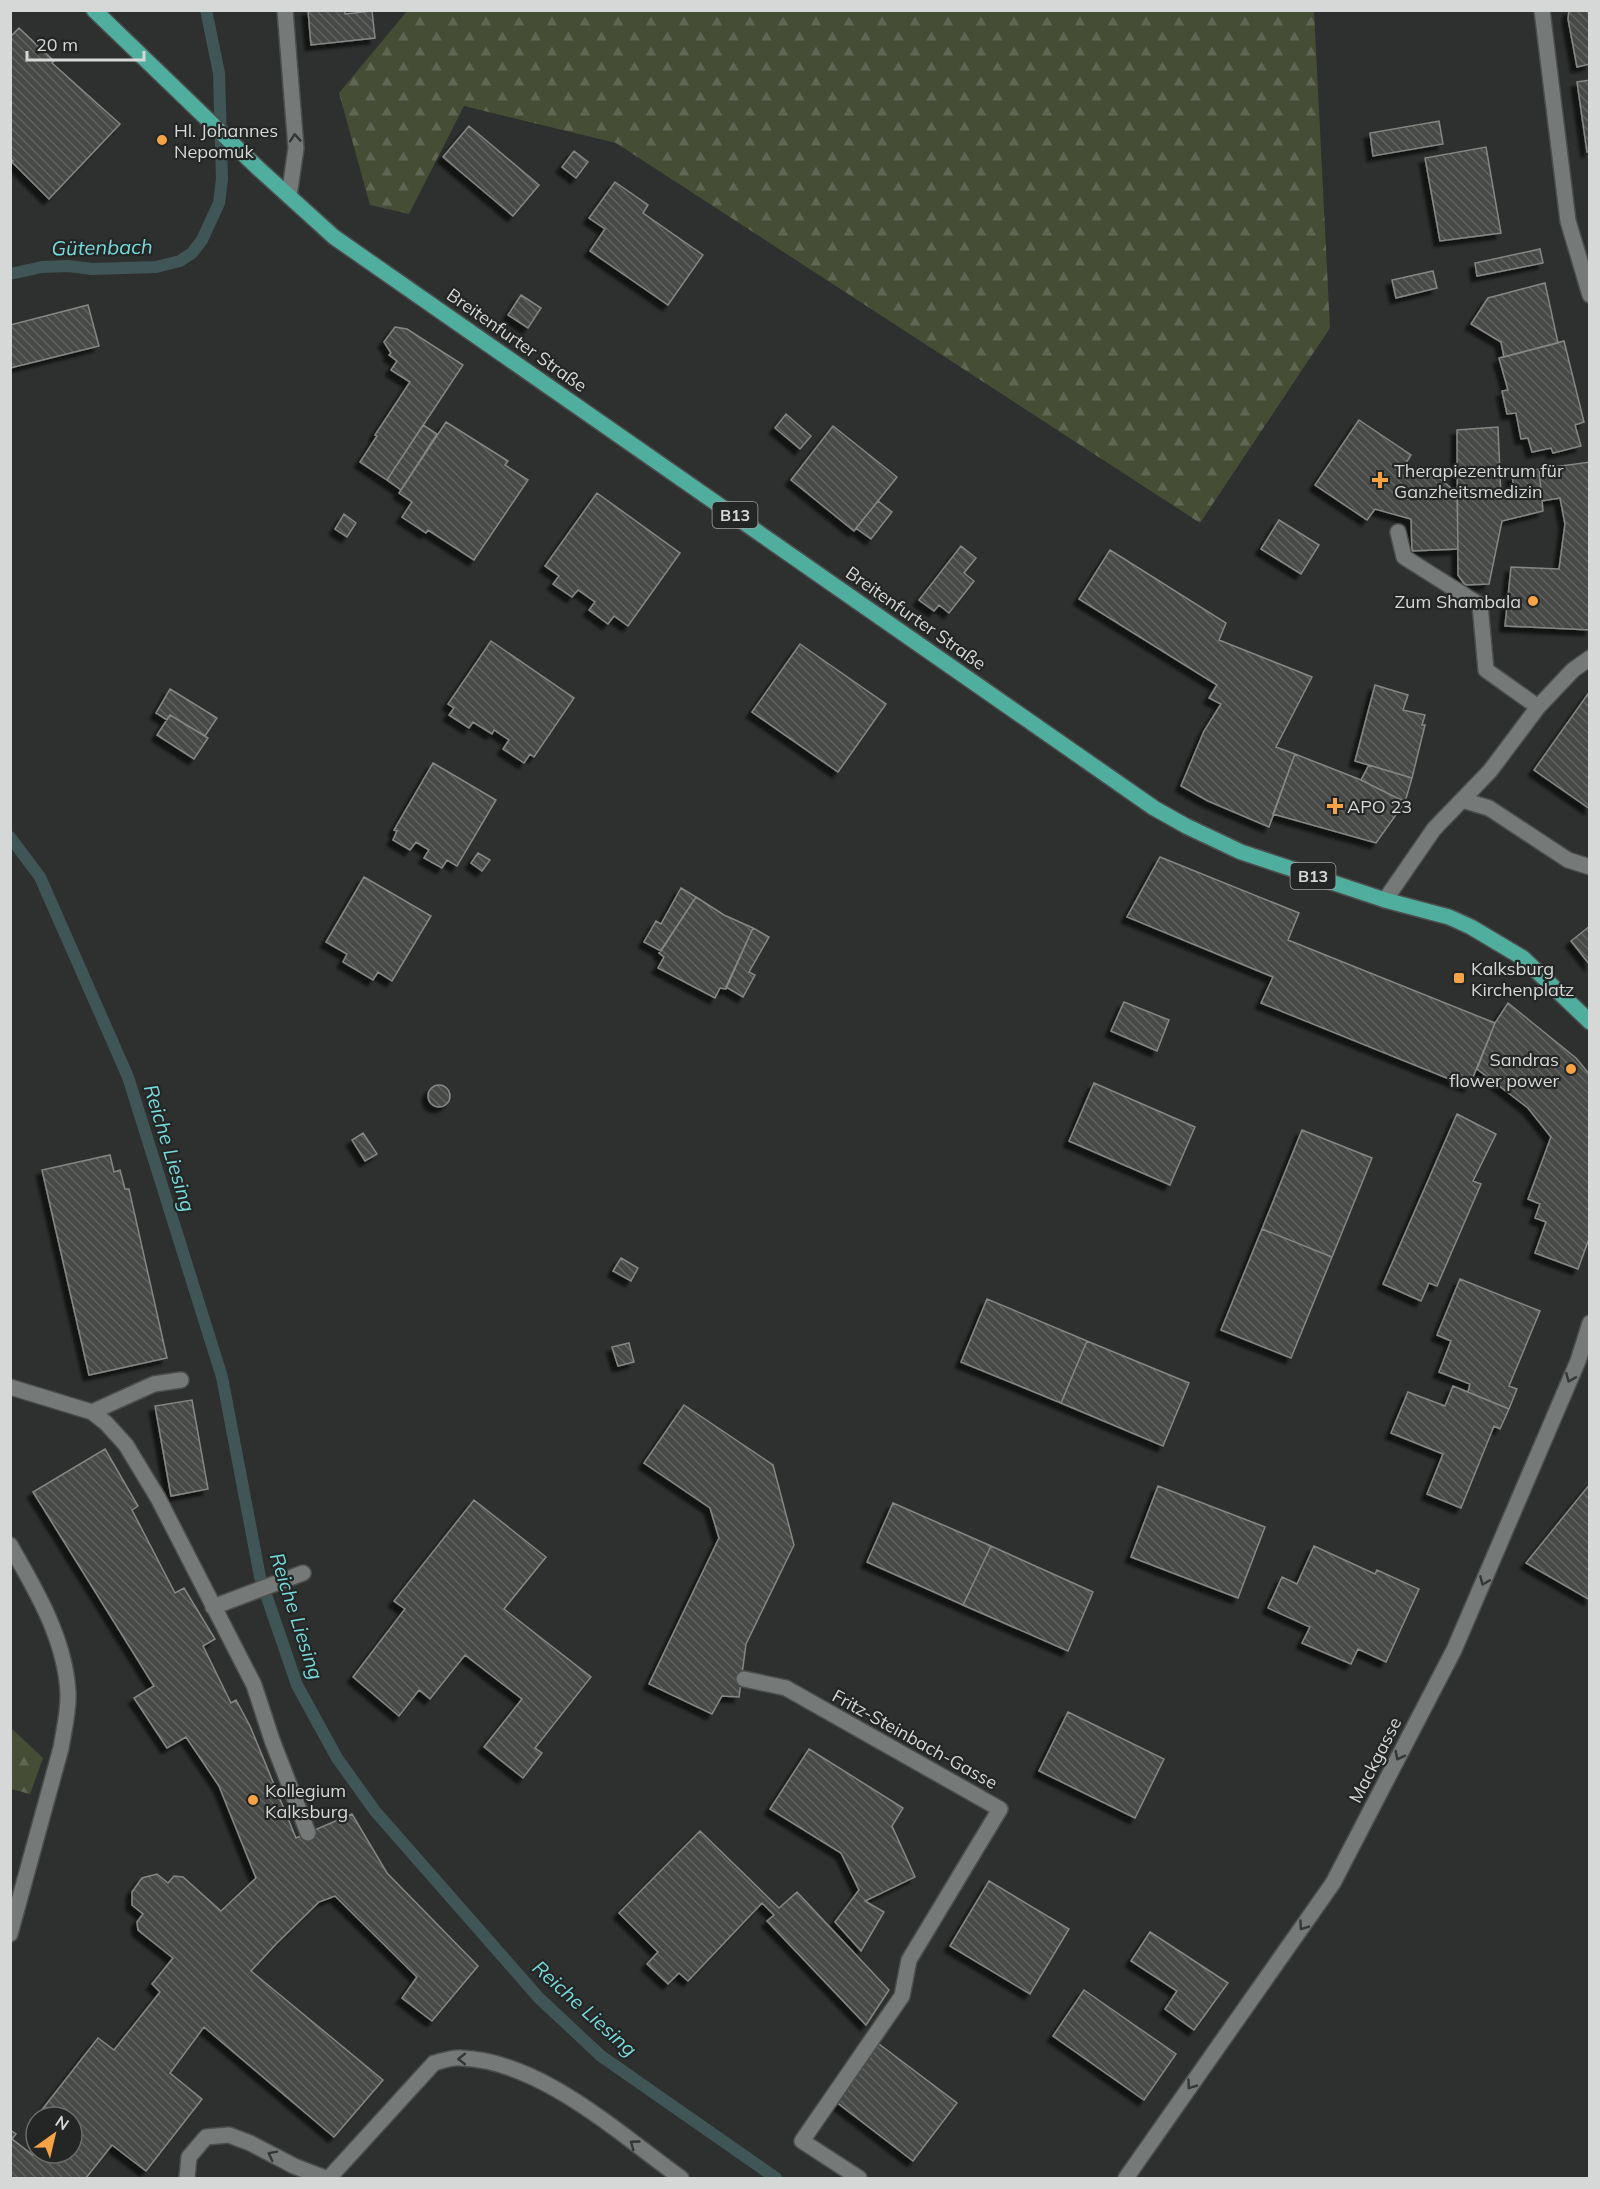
<svg xmlns="http://www.w3.org/2000/svg" width="1600" height="2189" font-family="Mulish,sans-serif">
<style>
.forest{fill:url(#forest-firs)}
.lines{fill:none;stroke-linecap:round;stroke-linejoin:round}
.stream{stroke:#405556;stroke-width:12}
.building{fill:url(#building-back-hatch);stroke:#858784;stroke-width:1.5;filter:url(#shadow)}
.service-casing{stroke:#4b4e4c;stroke-width:18}
.minor-casing{stroke:#4b4e4c;stroke-width:18}
.primary-casing{stroke:#4b4e4c;stroke-width:18}
.service{stroke:#757977;stroke-width:15}
.minor{stroke:#757977;stroke-width:15}
.primary{stroke:#50ae9f;stroke-width:15}
.oneway{stroke:#333735}
.poi-dot{fill:#f6a247;stroke:#232624;stroke-width:2}
.labels{text-anchor:middle;dominant-baseline:central;stroke-width:4.5;stroke-linejoin:round;paint-order:stroke}
.shield{fill:#232624;stroke:#a0a3a1;stroke-width:1.5}
.shield-label{font-size:16px;font-weight:bold;fill:#d6d8d7}
.poi-label{font-size:18px;fill:#d6d8d7;stroke:#232624;text-anchor:start}
.street-label{font-size:18px;fill:#d6d8d7;stroke:#232624}
.water-label{font-size:20px;font-style:italic;fill:#77dbde;stroke:#232624}
</style>
<defs>
<pattern id="forest-firs" width="22" height="20" patternUnits="userSpaceOnUse" patternTransform="scale(1.5)"><rect width="22" height="20" fill="#464d35"/><path d="M5 1l3.5 6h-7zM16 11l3.5 6h-7z" fill="#606652"/></pattern>
<pattern id="building-back-hatch" width="6" height="6" patternUnits="userSpaceOnUse" patternTransform="scale(1.5)"><rect width="6" height="6" fill="#474946"/><path d="M-1 5l2 2M0 0l6 6M5-1l2 2" fill="none" stroke="#616260"/></pattern>
<filter id="shadow"><feDropShadow dx="-5.5" dy="5.5" stdDeviation="1.5" flood-color="#0009"/></filter>
</defs>
<rect width="100%" height="100%" fill="#2d302e"/>
<path class="forest" d="M408,10L1314,11L1330,328L1200,523L616,143L464,106L409,214L370,205L339,93Z
M10,1727L43,1758L30,1794L11,1789Z"/>
<g class="lines">
<path class="stream" d="M10,274L42,267L68,266L92,269L156,267L180,261L192,253L202,240L219,203L222,179L219,73L206,10
M10,837L40,877L128,1077L222,1377L260,1577L297,1685L337,1758L375,1811L539,1998L601,2056L776,2178"/>
</g>
<path class="building" d="M308,10H345V14L372,11L375,38L311,45Z
M1569,10H1590V64L1577,67L1568,19Z
M19,28L54,61L52,63L120,124L49,199L12,162L13,161L10,158V37Z
M1590,80V151L1587,152L1577,82Z
M1439,121L1443,144L1373,156L1370,133Z
M469,126L539,185L513,216L443,157Z
M1486,147L1501,233L1440,241L1425,158Z
M574,151L588,162L576,178L562,167Z
M615,182L648,205L643,213L703,255L668,305L590,251L605,229L589,218Z
M1540,249L1543,263L1477,276L1475,263Z
M1433,271L1437,288L1396,298L1392,280Z
M1545,283L1558,343L1504,357L1501,342L1471,324L1488,298Z
M521,295L541,308L528,328L508,315Z
M88,305L99,346L10,368V325Z
M395,327L407,329L463,365L387,480L360,462L377,436L375,435L410,382L391,370L397,361L389,355L391,353L384,342Z
M1564,341L1584,422L1575,425L1581,446L1553,453L1551,448L1532,452L1528,438L1521,439L1516,413L1507,414L1502,391L1508,390L1499,358Z
M786,414L811,436L800,449L775,428Z
M1359,420L1411,455L1404,466L1417,474H1434L1457,493L1458,549L1412,551L1411,519L1375,509L1367,520L1315,485Z
M446,422L508,461L505,465L528,480L474,560L428,530L426,533L402,517L412,502L399,493Z
M423,425L437,434L401,490L387,480Z
M833,426L897,477L854,531L791,480Z
M1498,427L1501,497L1515,493L1512,476L1539,469L1543,511L1502,521L1489,584L1465,585L1458,575L1457,430Z
M1590,462V630L1505,626L1511,567L1559,569L1565,524L1560,498L1542,501L1539,469Z
M597,493L680,553L628,626L614,616L608,624L589,610L595,602L578,590L572,597L553,584L559,576L545,566Z
M878,501L892,512L871,539L856,528Z
M344,514L356,523L347,537L335,529Z
M1279,520L1319,545L1301,574L1261,549Z
M961,546L976,558L964,573L974,581L949,613L939,605L934,611L919,600Z
M1110,550L1226,623L1219,640L1312,677L1276,747L1295,754L1269,827L1208,801L1181,786L1204,731L1221,704L1209,698L1217,685L1079,599Z
M491,641L574,698L534,757L530,754L524,763L503,749L509,740L494,730L492,734L473,722L469,728L449,715L454,708L448,704Z
M800,644L886,704L838,772L752,712Z
M1375,685L1408,695L1403,710L1425,715L1422,725H1425L1412,778L1355,761Z
M170,689L217,718L205,736L170,715L167,720L156,713Z
M1590,691V809L1534,770Z
M170,715L208,738L194,759L157,735Z
M1295,754L1361,780L1405,802L1376,843L1273,814Z
M433,763L496,800L457,866L447,860L442,868L424,858L429,850L416,842L410,850L393,840L397,831L394,830Z
M1369,765L1412,778L1405,802L1361,780Z
M478,853L490,860L482,871L471,863Z
M1160,857L1299,913L1288,940L1495,1023L1469,1087L1261,1003L1273,977L1127,917Z
M364,877L431,916L392,981L378,972L373,980L343,962L347,954L326,942Z
M681,888L696,897L661,951L644,942L656,921L661,924Z
M696,897L724,915L753,928L726,989L720,988L715,998L658,968L664,957L659,953Z
M1590,926V965L1571,941Z
M753,928L769,937L749,972L755,975L743,997L726,987Z
M1124,1002L1169,1020L1157,1051L1111,1031Z
M1508,1003L1576,1058L1590,1075V1236L1578,1269L1535,1253L1546,1222L1535,1218L1540,1204L1528,1199L1551,1137L1528,1108L1477,1069L1495,1023Z
M1094,1083L1195,1127L1170,1185L1069,1141Z
M428 1096a11 11 0 1 1 22 0a11 11 0 1 1-22 0Z
M1457,1114L1496,1134L1473,1181L1481,1184L1437,1286L1429,1283L1421,1301L1383,1284Z
M1302,1130L1372,1158L1332,1257L1262,1229Z
M363,1133L377,1154L365,1161L352,1140Z
M110,1155L114,1172L120,1170L125,1189H129L167,1358L89,1375L42,1170Z
M1262,1229L1332,1257L1291,1358L1221,1330Z
M621,1258L638,1268L631,1281L613,1271Z
M1460,1279L1540,1311L1509,1386L1517,1389L1509,1409L1468,1392L1470,1384L1439,1372L1451,1341L1437,1335Z
M987,1299L1087,1341L1061,1403L961,1362Z
M1087,1341L1189,1383L1163,1446L1061,1403Z
M629,1343L634,1362L618,1366L612,1347Z
M1453,1386L1509,1409L1500,1429L1494,1426L1461,1508L1427,1494L1443,1454L1391,1433L1408,1392L1445,1406Z
M192,1400L208,1489L171,1496L155,1406Z
M684,1405L773,1465L794,1545L746,1644L739,1697L722,1696L712,1714L649,1684L719,1538L710,1508L644,1463Z
M105,1449L138,1506L132,1510L175,1593L184,1588L215,1639L203,1646L231,1703L236,1700L250,1726L296,1838L352,1814L387,1873L478,1966L432,2021L402,1998L417,1977L335,1896L319,1902L276,1944L251,1971L383,2080L334,2137L204,2027L170,2073L202,2099L146,2171L112,2145L86,2178H10V2130L16,2134L12,2139L33,2155L36,2152L72,2153V2117H48L41,2111L98,2038L114,2050L160,1992L152,1984L173,1958L138,1930L137,1922L143,1914L132,1905V1892L142,1878L157,1874L168,1883L174,1876L183,1877L221,1911L256,1878L219,1786L186,1737L167,1748L134,1698L154,1686L33,1492Z
M1590,1484V1600L1526,1563Z
M1158,1486L1265,1527L1238,1598L1131,1557Z
M474,1500L546,1557L504,1609L591,1677L535,1748L542,1753L523,1778L484,1747L522,1699L465,1655L430,1699L419,1690L399,1716L353,1677L405,1609L394,1601Z
M893,1503L991,1546L963,1605L867,1562Z
M991,1546L1093,1592L1068,1651L963,1605Z
M1314,1546L1375,1574L1377,1570L1419,1589L1386,1662L1358,1649L1351,1664L1302,1643L1310,1627L1268,1608L1282,1577L1297,1584Z
M1068,1712L1164,1759L1135,1818L1039,1771Z
M809,1749L903,1808L892,1826L915,1877L865,1901L884,1912L861,1951L835,1922L859,1890L841,1853L770,1809Z
M700,1831L779,1908L797,1892L889,1990L866,2025L767,1921L774,1915L762,1903L688,1981L679,1973L668,1984L647,1964L658,1952L619,1913Z
M989,1881L1069,1929L1030,1994L950,1946Z
M1150,1932L1228,1983L1194,2030L1165,2009L1177,1991L1131,1961Z
M1084,1990L1176,2054L1144,2100L1053,2036Z
M879,2044L957,2103L913,2161L835,2101Z"/>
<g class="lines">
<g class="service-casing">
<path id="service" d="M1398,532L1404,557L1480,605L1486,670L1538,707
M10,1387L92,1412L106,1423L126,1445L158,1498L254,1685L272,1740L308,1833
M92,1412L154,1384L181,1380
M10,1545C36,1590 65,1639 68,1692C69,1711 64,1729 61,1748L10,1934
M213,1607L303,1573
M744,1679L786,1688
M187,2178L189,2157L206,2137L229,2135L250,2143L294,2166L325,2178
M329,2178L434,2063C442,2061 452,2057 461,2058C541,2061 618,2133 681,2178"/>
</g>
<g class="minor-casing">
<path id="minor" d="M285,10L296,148L289,196
M1542,10L1568,221L1590,295
M1462,800L1489,808L1568,860L1590,867
M1385,900L1434,829L1490,771L1538,707L1573,670L1590,658
M786,1688L1000,1809L909,1960L902,1996L802,2141L859,2178
M1126,2178L1333,1883L1454,1650L1578,1361L1590,1323"/>
</g>
<g class="primary-casing">
<path id="primary" d="M94,10L259,169L334,237L1154,808L1186,826L1241,852L1385,900L1449,917L1471,927L1523,958L1590,1022"/>
</g>
<use href="#service" class="service"/>
<use href="#minor" class="minor"/>
<use href="#primary" class="primary"/>
</g>
<defs><path id="oneway-chevron" d="M-2-3.5L2.5 0L-2 3.5" fill="none" stroke-width="1.6" stroke-linecap="round" stroke-linejoin="round" transform="scale(1.5)"/></defs>
<g class="oneway">
<use href="#oneway-chevron" transform="translate(295 138) rotate(-94)"/>
<use href="#oneway-chevron" transform="translate(1570 1378) rotate(113)"/>
<use href="#oneway-chevron" transform="translate(1484 1581) rotate(113)"/>
<use href="#oneway-chevron" transform="translate(1399 1756) rotate(117)"/>
<use href="#oneway-chevron" transform="translate(1303 1926) rotate(125)"/>
<use href="#oneway-chevron" transform="translate(462 2059) rotate(-180)"/>
<use href="#oneway-chevron" transform="translate(1191 2085) rotate(125)"/>
<use href="#oneway-chevron" transform="translate(634 2144) rotate(-144)"/>
<use href="#oneway-chevron" transform="translate(272 2155) rotate(-153)"/>
</g>
<g class="poi-dot">
<circle cx="162" cy="140" r="6"/>
<path d="M1377 471h6v6h6v6h-6v6h-6v-6h-6v-6h6z"/>
<circle cx="1533" cy="601" r="6"/>
<path d="M1332 797h6v6h6v6h-6v6h-6v-6h-6v-6h6z"/>
<rect x="1453" y="972" width="12" height="12" rx="3"/>
<circle cx="1571" cy="1069" r="6"/>
<circle cx="253" cy="1800" r="6"/>
</g>
<g class="labels">
<g class="shield">
<rect x="712.5" y="502" width="45" height="26" rx="4.5"/>
<rect x="1290.5" y="863" width="45" height="26" rx="4.5"/>
</g>
<g class="shield-label">
<text x="735" y="515">B13</text>
<text x="1313" y="876">B13</text>
</g>
<g class="poi-label">
<text x="174" y="130">Hl. Johannes<tspan x="174" dy="21">Nepomuk</tspan></text>
<text x="1394" y="470">Therapiezentrum für<tspan x="1394" dy="21">Ganzheitsmedizin</tspan></text>
<text x="1521" y="601" text-anchor="end">Zum Shambala</text>
<text x="1347" y="806">APO 23</text>
<text x="1471" y="968">Kalksburg<tspan x="1471" dy="21">Kirchenplatz</tspan></text>
<text x="1559" y="1059" text-anchor="end">Sandras<tspan x="1559" dy="21">flower power</tspan></text>
<text x="265" y="1790">Kollegium<tspan x="265" dy="21">Kalksburg</tspan></text>
</g>
<g class="street-label">
<text transform="translate(517 340) rotate(35)">Breitenfurter Straße</text>
<text transform="translate(916 618) rotate(35)">Breitenfurter Straße</text>
<text transform="translate(915 1739) rotate(29)">Fritz-Steinbach-Gasse</text>
<text transform="translate(1375 1760) rotate(-63)">Mackgasse</text>
</g>
<g class="water-label">
<text transform="translate(102 247) rotate(-1)">Gütenbach</text>
<text transform="translate(170 1148) rotate(73)">Reiche Liesing</text>
<text transform="translate(297 1616) rotate(72)">Reiche Liesing</text>
<text transform="translate(585 2008) rotate(42)">Reiche Liesing</text>
</g>
</g>
<rect width="1600" height="2189" fill="none" stroke="#d6d8d7" stroke-width="24"/>
<g transform="translate(54 2135) rotate(34)"><circle r="28" fill="#232624" stroke="#6b6d6c" stroke-width="1.5"/>
<path d="M0-4.5L10 22L0 15L-10 22Z" fill="#f6a247"/>
<text y="-9" font-size="16" font-weight="bold" text-anchor="middle" fill="#d6d8d7">N</text>
</g>
<path d="M27 51v9h117v-9" fill="none" stroke="#d6d8d7" stroke-width="3"/>
<text x="36" y="51" font-size="18" fill="#d6d8d7" stroke="#232624" stroke-width="4.5" paint-order="stroke">20 m</text>
</svg>
